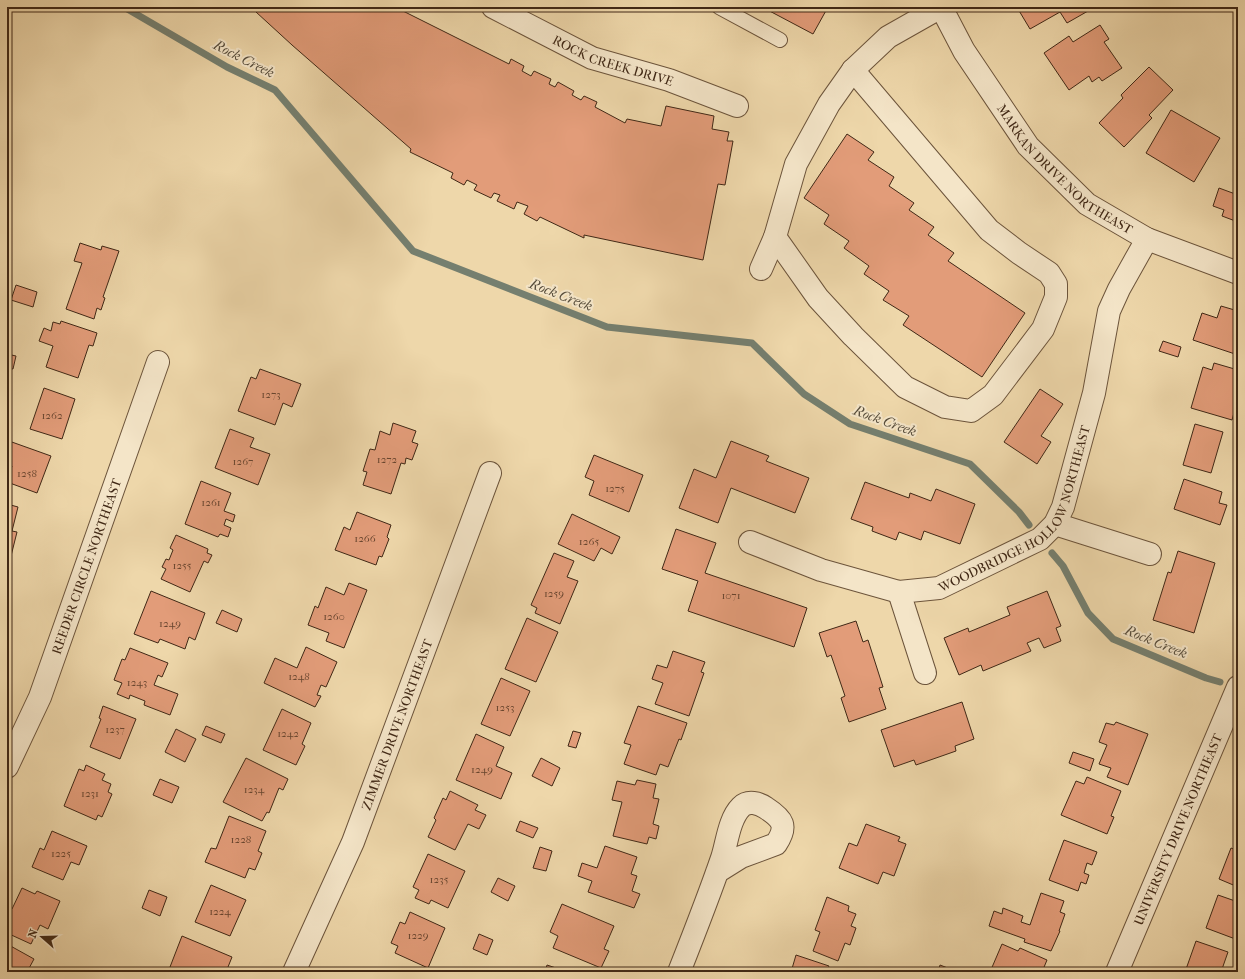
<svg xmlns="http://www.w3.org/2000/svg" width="1245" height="979" font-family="'IM FELL French Canon',serif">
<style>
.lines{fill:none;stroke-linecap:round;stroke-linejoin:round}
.stream{stroke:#757f6f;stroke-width:7}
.building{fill:#e29c79;stroke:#402816}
.service-casing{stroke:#6c543b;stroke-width:16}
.minor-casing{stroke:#6c543b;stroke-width:24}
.service{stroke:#f4e5c8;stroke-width:14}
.minor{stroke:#f4e5c8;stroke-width:22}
.labels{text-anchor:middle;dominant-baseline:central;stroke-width:4;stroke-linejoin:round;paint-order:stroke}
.number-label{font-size:11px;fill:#68452f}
.street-label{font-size:13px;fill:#402816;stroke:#f4e5c8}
.water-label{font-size:14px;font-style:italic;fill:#564c3b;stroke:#f4e5c8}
</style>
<rect width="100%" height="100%" fill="#eed7aa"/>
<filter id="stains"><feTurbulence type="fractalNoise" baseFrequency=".005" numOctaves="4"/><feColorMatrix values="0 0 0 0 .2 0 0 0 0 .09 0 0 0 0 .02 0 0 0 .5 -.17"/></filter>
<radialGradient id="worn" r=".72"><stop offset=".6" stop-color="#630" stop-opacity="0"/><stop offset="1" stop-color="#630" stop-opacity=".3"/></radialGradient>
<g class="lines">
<path class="stream" d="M124,7L227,67L275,90L413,251L607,327L752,343L804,394L850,424L970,464L1019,512L1029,525
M1052,553L1063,566L1088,613L1113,639L1206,678L1220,682"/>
</g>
<path class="building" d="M254,7H395L509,64L511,59L524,66L522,71L531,76L534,71L551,79L549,84L555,87L558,82L574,91L572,95L581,100L584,96L597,102L595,107L625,123L627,119L661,126L666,106L714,116L712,129L729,132L727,141H733L725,185L718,184L703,260L584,235V238L540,217L537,221L524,214L528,206L517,202L514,209L497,201L500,195L494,193L491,198L474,190L477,185L467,180L464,185L451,178L453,173L410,152L411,149L292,45L256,12L257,10Z
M762,7H828L813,34Z
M1022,7H1095L1067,23L1060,12L1030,29L1018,9Z
M1100,25L1109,39L1104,42L1122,68L1102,81L1099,77L1092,82L1089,76L1069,90L1044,53L1069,36L1073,42Z
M1149,67L1173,90L1149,115L1152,118L1124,147L1099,123L1123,98L1121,95Z
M1171,110L1220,138L1194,182L1146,153Z
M847,134L874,152L868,160L894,177L889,186L914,203L909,210L934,227L928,235L954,253L948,261L1025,313L982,377L903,325L909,316L883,300L889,291L864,274L869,266L844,248L849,241L824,224L829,215L804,198Z
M1219,188L1238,195V222L1222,216L1224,210L1213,206Z
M80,243L101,250L102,246L119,251L103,297L105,298L101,310L97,308L94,319L66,309L82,263L74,261Z
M16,285L37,292L33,307L11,300Z
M1221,306L1238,311V355L1193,340L1202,313L1217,318Z
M61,321L97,333L93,346L89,345L78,378L46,367L53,346L39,341L44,328L51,331L53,322L60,324Z
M1163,341L1181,347L1178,357L1159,351Z
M7,354L16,356L13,369L7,368Z
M1214,363L1238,370V398L1232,420L1191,408L1203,367L1212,370Z
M260,369L301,384L292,407L283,403L275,425L238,411L251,377L256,379Z
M44,388L75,399L62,439L30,429Z
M1040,389L1063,404L1041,436L1051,442L1037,464L1004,442Z
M393,423L416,431L412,442L418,444L412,460L406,458L405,464L401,463L391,494L363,485L367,472L363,471L370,449L375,450L380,431L390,435Z
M1195,424L1223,432L1211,473L1183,465Z
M230,429L254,438L250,447L270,454L258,485L215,468Z
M9,441L51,456L37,493L7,482L12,466L7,464Z
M731,441L769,456L766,461L809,478L795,513L731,488L718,523L679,508L694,469L716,478Z
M594,455L643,475L629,512L589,495L594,481L585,477Z
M1184,479L1222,492L1219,503L1227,505L1220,525L1174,509Z
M201,481L231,493L224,511L235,515L233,522L226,519L224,525L231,528L228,537L220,534L218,537L185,524Z
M865,482L909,498L910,493L931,501L936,489L975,504L960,544L924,531L921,540L899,532L896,540L872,531L873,527L851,519Z
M7,504L18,507L12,531L17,532L11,556L7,555Z
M357,512L391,525L387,537L389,539L382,557L379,556L376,565L335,550L344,527L350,530Z
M572,514L620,537L612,554L601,548L594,561L558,544Z
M676,529L716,543L705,573L807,608L794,647L688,611L698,581L662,569Z
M176,535L208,549L207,553L212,555L208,563L204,561L190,592L161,579L166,569L162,567L166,559L169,560L173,550L170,548Z
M1178,551L1215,563L1194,633L1153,620L1168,572L1171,573Z
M554,553L574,561L567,577L578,581L560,624L535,613L537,608L531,605Z
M349,583L367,590L344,648L326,641L329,633L308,625L315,606L318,608L326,587L344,595Z
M151,591L205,613L195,640L189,637L185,649L160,639L158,643L134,634Z
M1047,591L1061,626L1056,628L1061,641L1044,648L1039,638L1027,643L1031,651L983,671L981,665L959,675L944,638L968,628L969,632L1010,615L1007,607Z
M222,610L242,619L237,632L216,623Z
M527,618L558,632L536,682L505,669Z
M856,621L863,642L868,640L883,687L879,688L886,709L849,722L841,698L845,696L831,655L827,657L819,633Z
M306,647L337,662L326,687L321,685L317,695L321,696L315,707L264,683L275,658L297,668Z
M130,648L168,663L162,677L158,675L154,685L178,694L170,715L144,705L145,701L130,695L129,699L117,694L122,683L114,680L122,659L125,660Z
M673,651L705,662L701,672L704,673L689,716L655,704L663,683L652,679L657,665L667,668Z
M501,678L530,691L510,736L481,724Z
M962,702L974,739L955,746L956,751L916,765L914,760L894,767L881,730Z
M103,706L136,719L120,759L90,747L101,719L99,718Z
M638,706L687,723L681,740L679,739L668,767L660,764L656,775L624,764L631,745L624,743Z
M282,709L311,723L302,744L305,746L296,765L263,750Z
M1116,722L1148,734L1128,785L1107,777L1111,768L1099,764L1107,745L1099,742L1106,723L1114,725Z
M206,726L225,734L221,743L202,735Z
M176,729L196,739L185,762L165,752Z
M573,731L581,733L576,748L568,746Z
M476,734L504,747L496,766L512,773L501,799L456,780Z
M1073,752L1094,759L1090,771L1069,763Z
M246,758L288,779L283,790L279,788L269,813L267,812L262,821L223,802Z
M541,758L560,768L552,786L532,776Z
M86,765L105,774L102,780L111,784L108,792L112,794L102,817L98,815L96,820L64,806L79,769L84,771Z
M1087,777L1121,791L1111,816L1114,817L1107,834L1061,815L1076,781L1084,784Z
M160,779L179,787L172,803L153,795Z
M637,780L656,784L653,798L659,799L653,824L659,826L656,839L649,837L647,844L613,836L622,802L612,800L617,781L635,785Z
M450,791L478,805L475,810L486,815L479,829L468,824L455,850L428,837L436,820L434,818L443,798L446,800Z
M229,816L266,831L258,851L262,853L255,870L249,868L245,878L205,862L211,848L216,849Z
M520,821L538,828L533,838L516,831Z
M866,824L900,837L898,841L906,844L894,876L883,872L878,884L839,868L849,843L857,846Z
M52,831L87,846L79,865L71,862L63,880L32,867L40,848L44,850Z
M1064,840L1097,852L1092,865L1087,863L1084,873L1089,875L1086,884L1081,882L1078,891L1049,880Z
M1238,845V887L1219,879L1231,848L1236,850Z
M605,846L637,857L631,874L637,876L632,891L640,894L634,908L588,892L592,881L578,876L582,863L597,868Z
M540,847L552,851L546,871L533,868Z
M428,854L465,871L448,908L431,900L429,904L415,898L419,890L413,887Z
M498,878L515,886L508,901L491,892Z
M211,885L246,900L230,936L195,922Z
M22,888L35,894L37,891L60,901L48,929L40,925L31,944L7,933V907L12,909Z
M149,890L167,897L160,916L142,908Z
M1041,893L1064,901L1060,912L1065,914L1059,931H1060L1051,951L1024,942L1025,939L989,926L994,911L1002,914L1003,908L1023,916L1021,922L1030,925Z
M1218,895L1238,902V940L1206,928Z
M827,897L849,906L848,911L856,914L851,926L856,928L850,945L845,943L838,961L813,951L820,932L815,930Z
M562,904L614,926L604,949L609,951L601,968L553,948L558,936L550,932Z
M410,912L445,928L428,968L395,953L398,946L391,943L400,922L405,924Z
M479,934L493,940L487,955L473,949Z
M182,936L232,957L226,972H183L170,967Z
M1196,941L1228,952L1221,972L1211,969L1210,972H1185Z
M7,944L34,959L27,972H7Z
M1002,944L1018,951L1020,948L1047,960L1042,972H990Z
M796,955L829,966L827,971L831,972H791Z
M547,965L568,972H545Z
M940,965L958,972H938Z"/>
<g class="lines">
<g class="service-casing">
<path id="service" d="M719,7L780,40"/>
</g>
<g class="minor-casing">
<g id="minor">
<path id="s1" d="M493,7L592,58L669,80L737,106"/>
<path id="s2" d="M941,7L964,51L1028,146L1087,204L1147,239L1238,273"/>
<path d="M775,237L818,298L853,336L905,387L945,407L971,411L993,395L1043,329L1056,297V284L1049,273L1019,253L989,230L853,70"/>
<path d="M761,269L775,237L796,164L829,104L853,70L888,37L941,7"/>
<path d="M1055,524L1150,554"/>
<path id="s3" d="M750,542L821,570L899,592L939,588L1040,539L1055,524L1063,507L1094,393L1109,311L1119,289L1147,239"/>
<path d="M899,592L925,673"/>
<path id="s4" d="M7,767L40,697L158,362"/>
<path id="s5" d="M294,972L353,842L490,473"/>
<path d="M679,972C694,934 709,896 722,858C727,843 729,819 741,807C748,800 759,803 766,808C783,819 788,826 776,844L741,857L717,872"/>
<path id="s6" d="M1117,972L1238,687"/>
</g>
</g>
<use href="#service" class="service"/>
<use href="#minor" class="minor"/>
</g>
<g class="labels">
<g class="number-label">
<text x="271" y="394">1273</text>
<text x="52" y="415">1262</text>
<text x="387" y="459">1272</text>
<text x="243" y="461">1267</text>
<text x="27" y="473">1258</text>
<text x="615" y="488">1275</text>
<text x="211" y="502">1261</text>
<text x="365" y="538">1266</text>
<text x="589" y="541">1265</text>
<text x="182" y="565">1255</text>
<text x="554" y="593">1259</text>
<text x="731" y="595">1071</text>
<text x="334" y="616">1260</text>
<text x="170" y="623">1249</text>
<text x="299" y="676">1248</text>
<text x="137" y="682">1243</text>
<text x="505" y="707">1253</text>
<text x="115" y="729">1237</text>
<text x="288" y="733">1242</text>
<text x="482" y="769">1249</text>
<text x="254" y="789">1234</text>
<text x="90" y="793">1231</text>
<text x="241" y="839">1228</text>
<text x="61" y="853">1225</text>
<text x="439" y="879">1235</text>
<text x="220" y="911">1224</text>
<text x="418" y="935">1229</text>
</g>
<g class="street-label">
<text stroke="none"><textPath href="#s1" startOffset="132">ROCK CREEK DRIVE</textPath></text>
<text stroke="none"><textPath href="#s2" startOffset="207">MARKAN DRIVE NORTHEAST</textPath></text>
<text stroke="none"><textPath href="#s3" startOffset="316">WOODBRIDGE HOLLOW NORTHEAST</textPath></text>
<text stroke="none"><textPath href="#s4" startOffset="216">REEDER CIRCLE NORTHEAST</textPath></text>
<text stroke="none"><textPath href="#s5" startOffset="268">ZIMMER DRIVE NORTHEAST</textPath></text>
<text stroke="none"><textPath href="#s6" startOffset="155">UNIVERSITY DRIVE NORTHEAST</textPath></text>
</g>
<g class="water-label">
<text transform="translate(244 59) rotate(27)">Rock Creek</text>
<text transform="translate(561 295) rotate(21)">Rock Creek</text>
<text transform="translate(885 421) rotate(20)">Rock Creek</text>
<text transform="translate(1156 642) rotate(22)">Rock Creek</text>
</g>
</g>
<rect width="1245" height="979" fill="none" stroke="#eed7aa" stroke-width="24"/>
<rect x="8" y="8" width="1229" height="963" fill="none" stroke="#402816" stroke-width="2"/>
<rect x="12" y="12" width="1221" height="955" fill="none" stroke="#402816"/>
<g transform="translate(42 937) rotate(290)" stroke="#f4e5c8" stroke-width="3" paint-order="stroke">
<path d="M0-3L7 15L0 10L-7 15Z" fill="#402816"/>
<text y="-6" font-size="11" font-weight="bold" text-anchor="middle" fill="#402816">N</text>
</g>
<rect width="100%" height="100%" filter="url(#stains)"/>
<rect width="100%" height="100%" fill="url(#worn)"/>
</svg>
